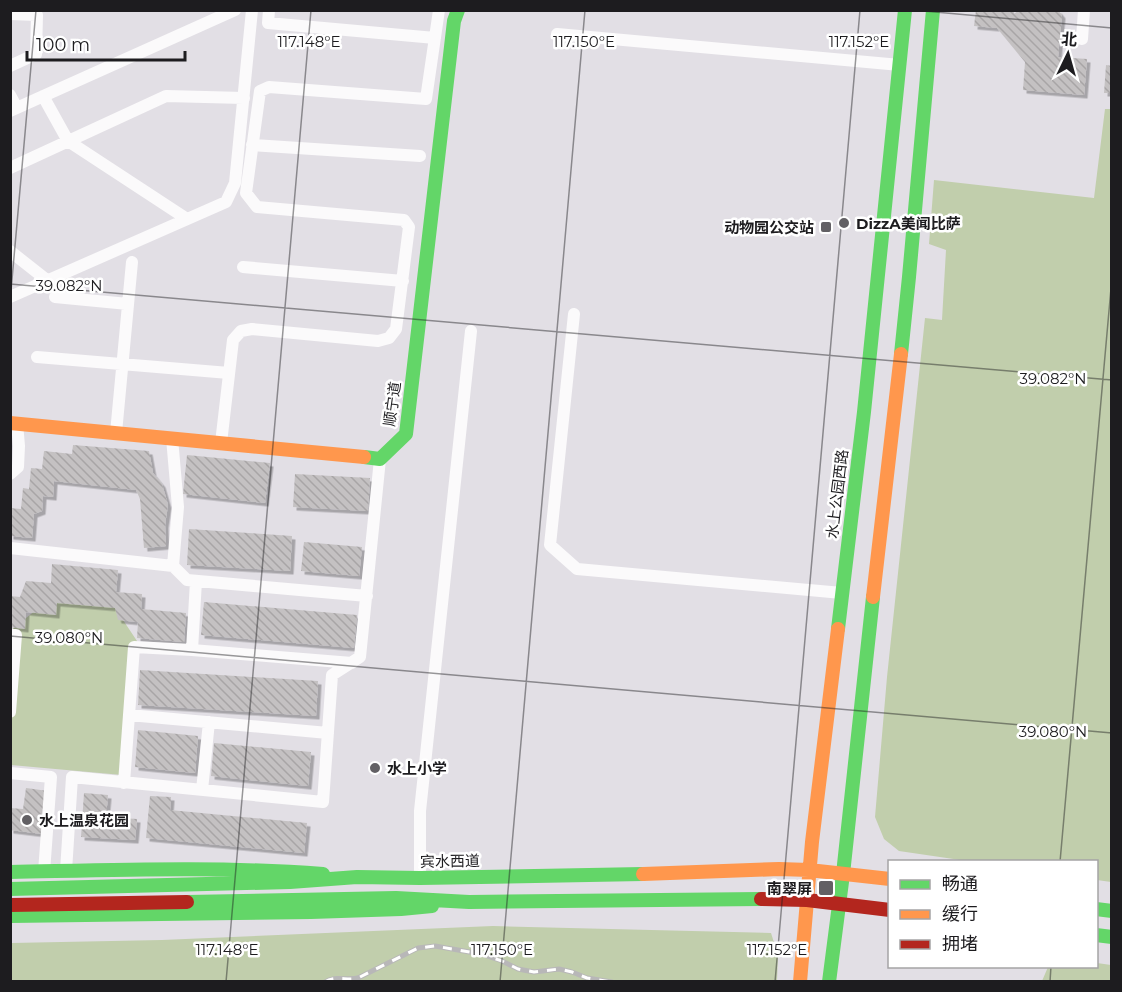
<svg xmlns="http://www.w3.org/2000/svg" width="1122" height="992" font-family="Montserrat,'Noto Sans SC',sans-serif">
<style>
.park{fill:#c1ceac}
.building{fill:url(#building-back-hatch);filter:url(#shadow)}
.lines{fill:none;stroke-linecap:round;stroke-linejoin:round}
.street{stroke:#fbfafb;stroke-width:12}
.fast{stroke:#63d668;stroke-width:14}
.slow{stroke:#ff974d;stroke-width:14}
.jam{stroke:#b3261e;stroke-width:14}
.rail-casing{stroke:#b8b7b8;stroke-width:5}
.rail{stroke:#fff;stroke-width:3;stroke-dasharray:9;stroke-linecap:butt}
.ticks{fill:none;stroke:#1d1c1f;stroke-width:1.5;stroke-opacity:0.45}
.poi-dot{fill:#626064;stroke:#fff;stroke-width:2}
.labels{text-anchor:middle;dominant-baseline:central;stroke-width:5;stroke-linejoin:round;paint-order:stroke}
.poi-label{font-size:15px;font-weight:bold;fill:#1d1c1f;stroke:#fff;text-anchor:start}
.street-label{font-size:15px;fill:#1d1c1f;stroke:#fff}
.ticks-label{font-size:15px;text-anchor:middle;fill:#1d1c1f;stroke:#fff;stroke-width:5;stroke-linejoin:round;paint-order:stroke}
</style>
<defs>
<pattern id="building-back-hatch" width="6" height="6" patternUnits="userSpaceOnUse" patternTransform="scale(1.5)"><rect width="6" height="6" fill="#c4c1c2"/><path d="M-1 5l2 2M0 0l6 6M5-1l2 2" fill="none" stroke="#a8a5a6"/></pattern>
<filter id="shadow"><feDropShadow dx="3.5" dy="3.5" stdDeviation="0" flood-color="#0004"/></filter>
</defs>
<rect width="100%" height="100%" fill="#e2dfe5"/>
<path class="park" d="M1105,109H1112L1111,882L1097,880L1096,862H974L899,851L884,839L875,817L887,677L925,318L942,320L946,250L929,244L934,180L1094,198Z
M51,598L111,602L137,641L122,775L11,765V630Z
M493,926L771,933L778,955L777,981H11V943L162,940Z
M1097,963L1111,965V981H1042L1048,967L1096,966Z"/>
<path class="building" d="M976,10H1014V14L1019,10H1058L1062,15L1058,57L1087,59L1084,95L1023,90L1025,62L997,28L974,26Z
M1106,65L1112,66V93H1104Z
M73,445L149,451L153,473L162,484L168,505L165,525L166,546L144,548L140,499L136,490L54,481L53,497L43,496L42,511L34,514L32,538L10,536V508L21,509L23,488L29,489L31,468L42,469L44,451L72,454Z
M187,455L270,463L265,503L183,494Z
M295,474L370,478L368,511L293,507Z
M189,529L292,536L290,571L187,565Z
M304,542L362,547L359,576L301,571Z
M52,564L118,570L116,592L142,594L141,609L186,613L184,642L137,638L138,622L118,620L115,608L57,603L56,615L26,612L25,629L10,627V596L20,597L26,581L51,583Z
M204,602L357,615L354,648L201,635Z
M140,670L318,681L316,716L138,705Z
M138,730L198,736L195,773L135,767Z
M214,743L311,752L308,786L211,776Z
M26,788L48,791L43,834L10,830V808L23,809Z
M84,793L108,795L106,817L137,819L135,840L81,837Z
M150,796L171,797L170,810L307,823L304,853L146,838Z"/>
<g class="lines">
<path class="street" d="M269,10L268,23L435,38
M10,14L37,15
M557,34L900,65
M1082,39L1084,10
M10,66L36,54L37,15L34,10
M10,95L17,108
M43,96L68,141L187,219
M10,111L235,10
M252,145L420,156
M10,168L166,96L244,98
M10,251L48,281
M243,267L403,281
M10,297L226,202L235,183L252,10
M55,297L128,304
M574,314L550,545L577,569L842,593
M37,357L229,373
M116,433L132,262
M221,443L233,340L241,331L252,329L378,341L389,338L396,329L409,227L404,220L257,207L246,193L260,91L269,87L426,99L439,10
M10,474L18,467L19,446L17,423
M10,548L173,566L178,507L172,438
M173,566L187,580L367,596
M196,581L192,650L352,663
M10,635H16L10,712
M192,650L134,647L129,715L328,733
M10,773L51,777L44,872
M124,783L129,715
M202,790L209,722
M66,871L72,777L323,802L332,675L360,657L380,459
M420,878V811L471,331"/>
<path class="fast" d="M901,354L909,277L933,10
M364,457L380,459L406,434L454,21L458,10
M838,629L864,412L905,10
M10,872C115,870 219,866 323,874
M10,889L290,882L357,877L420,878L643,874
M187,902L396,898L469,902L761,899
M1096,909L1112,911
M10,916L311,912L401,909L432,906
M1096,935L1112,937
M829,982L843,874L873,597"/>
<path class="slow" d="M10,423L364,457
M873,597L901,354
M643,874L779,869L809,870L890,879
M800,982L812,842L838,629"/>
<path class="jam" d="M761,899L807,900L890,910
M10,905L187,902"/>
<g class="rail-casing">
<path id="rail" d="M325,982C335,975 347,981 358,978L418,948L435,946L481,954L502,961L518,969L534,972L559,969L572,972L587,978L612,982"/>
</g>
<use href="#rail" class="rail"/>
</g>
<path class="ticks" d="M913,10L1112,28M10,284L1112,380M10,302L36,10M10,636L1112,733M1060,862L1112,277M226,982L311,10M500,982L585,10M775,982L860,10M1050,982L1051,966"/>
<g class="poi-dot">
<circle cx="844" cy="223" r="6"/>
<rect x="820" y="221" width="12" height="12" rx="3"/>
<circle cx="375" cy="768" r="6"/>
<circle cx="27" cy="820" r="6"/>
<rect x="818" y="880" width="16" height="16" rx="3"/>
</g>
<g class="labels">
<g class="poi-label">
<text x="856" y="223">DizzA美闻比萨</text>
<text x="814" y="227" text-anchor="end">动物园公交站</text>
<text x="387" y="768">水上小学</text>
<text x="39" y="820">水上温泉花园</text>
<text x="812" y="888" text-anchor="end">南翠屏</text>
</g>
<g class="street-label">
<text transform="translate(392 404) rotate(-82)">顺宁道</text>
<text transform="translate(837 494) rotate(-83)">水上公园西路</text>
<text transform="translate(450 861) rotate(-1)">宾水西道</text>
</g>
</g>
<g class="ticks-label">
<text x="309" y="47">117.148°E</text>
<text x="584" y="47">117.150°E</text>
<text x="859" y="47">117.152°E</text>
<text x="69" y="291">39.082°N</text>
<text x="1053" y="384">39.082°N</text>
<text x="69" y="643">39.080°N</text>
<text x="1053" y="737">39.080°N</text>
<text x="227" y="955">117.148°E</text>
<text x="502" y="955">117.150°E</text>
<text x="777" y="955">117.152°E</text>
</g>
<rect width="1122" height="992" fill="none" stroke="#1d1c1f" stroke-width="24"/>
<rect x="888" y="860" width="210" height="108" fill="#ffffff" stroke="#a5a4a5" stroke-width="1.5"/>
<rect x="900" y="880" width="30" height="9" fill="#63d668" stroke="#a5a4a5" stroke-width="1.5"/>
<text x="942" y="890" font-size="18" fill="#1d1c1f">畅通</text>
<rect x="900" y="910" width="30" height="9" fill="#ff974d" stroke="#a5a4a5" stroke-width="1.5"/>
<text x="942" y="920" font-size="18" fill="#1d1c1f">缓行</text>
<rect x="900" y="940" width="30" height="9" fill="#b3261e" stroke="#a5a4a5" stroke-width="1.5"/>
<text x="942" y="950" font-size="18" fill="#1d1c1f">拥堵</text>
<g transform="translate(1068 54) rotate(5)" stroke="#ffffff" stroke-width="4.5" paint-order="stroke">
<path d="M0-4.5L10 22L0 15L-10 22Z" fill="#1d1c1f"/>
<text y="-9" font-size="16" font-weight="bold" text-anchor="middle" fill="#1d1c1f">北</text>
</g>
<path d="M27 51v9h158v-9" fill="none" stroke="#1d1c1f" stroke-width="3"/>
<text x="36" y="51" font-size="18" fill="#1d1c1f" stroke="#ffffff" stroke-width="4.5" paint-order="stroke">100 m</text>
</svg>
